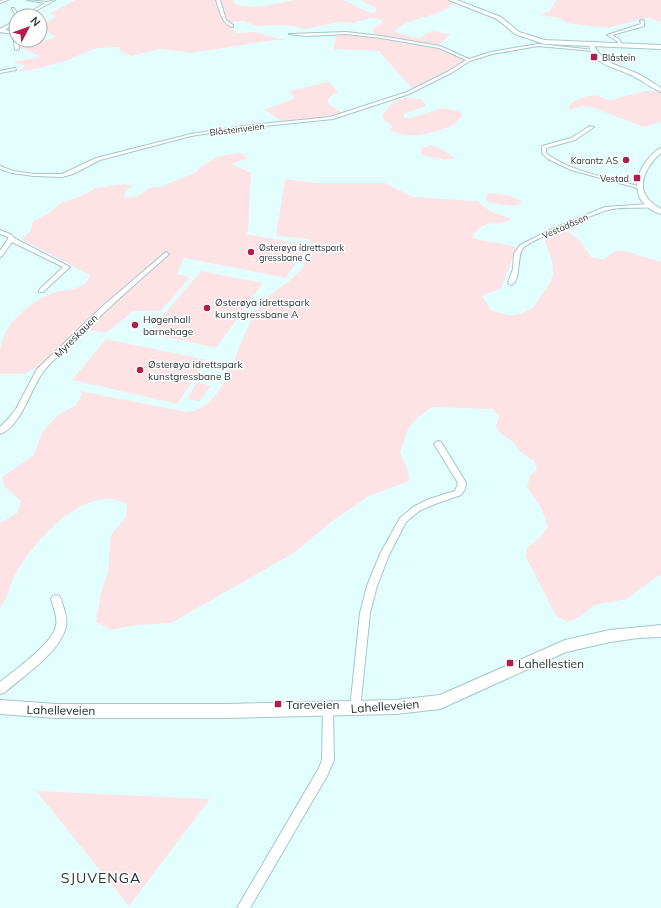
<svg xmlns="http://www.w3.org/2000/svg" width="661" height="908" font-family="Mulish,sans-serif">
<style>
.green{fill:#fde3e6}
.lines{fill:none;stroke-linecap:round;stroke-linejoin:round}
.minor-casing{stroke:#a5c7c6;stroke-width:2}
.tertiary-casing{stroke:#a5c7c6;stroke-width:2}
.primary-casing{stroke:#a5c7c6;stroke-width:2}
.minor{fill:#fff;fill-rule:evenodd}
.tertiary{fill:#fff;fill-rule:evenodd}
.primary{fill:#fff;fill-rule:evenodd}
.poi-dot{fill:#b01f4c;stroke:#fff;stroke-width:1.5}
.labels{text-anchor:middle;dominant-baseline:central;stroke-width:3;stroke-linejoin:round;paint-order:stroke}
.far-poi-label{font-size:9px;fill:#263433;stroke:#fff;text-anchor:start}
.far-street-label{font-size:9px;fill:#263433;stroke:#fff}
.poi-label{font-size:10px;fill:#263433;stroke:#fff;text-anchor:start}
.street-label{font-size:10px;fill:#263433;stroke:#fff}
.near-poi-label{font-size:12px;fill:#263433;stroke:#fff;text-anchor:start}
.near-street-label{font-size:12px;fill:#263433;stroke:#fff}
.near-quarter-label{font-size:14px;letter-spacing:1px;fill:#263433;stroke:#fff}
</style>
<rect width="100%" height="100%" fill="#e2fffd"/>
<path class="green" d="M75,0H233L235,4C260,10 271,4 295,0C309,0 328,0 342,0C353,2 361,11 373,13L376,11V8L360,0H448L455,2C439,19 412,15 395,31L400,34L419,38L431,31L450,34L439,45L374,34L372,30L384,20L372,18L353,23L339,22L307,29L284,25L256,26L244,21L226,23L237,33L255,32L284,40H275L191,53L160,49L131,56L120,51V47L96,48L66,61L31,70L18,71L25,67L24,65L14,63L17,61L40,57L27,50L21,49L18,46L41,42L56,37L49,33L46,28L47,22L55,17V15L49,14Z
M556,0H661V22L648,18L610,27H598L566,23L560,18L538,15L550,11Z
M344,33L442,48L467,60L413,90L379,51L334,49V44L336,42L335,39L338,34Z
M328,82L332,84L338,93L333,94L327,101L330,105L343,113L302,121L283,122L264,110L295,98L289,91Z
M646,91H661V122L644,127L594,108L582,106L570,110L569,107C572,99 590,94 599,96C603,98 606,100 611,100Z
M404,98L421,99L426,106L404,114V118H411L442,108L460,111L462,116C454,130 420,137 404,135C399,134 394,132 389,130L393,127L384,120L382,116L393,102Z
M431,145L443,150L455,158L445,160L421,155L422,148Z
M239,153L244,154L248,158L232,164L251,173L248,232L246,234L308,245L286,278L184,258L177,274L190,277L161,311H134L106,333L88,330L57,357L48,369L37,367L24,374H0C0,366 0,357 0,349C4,323 33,298 57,292C71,288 84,291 90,275L21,239L31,231L33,221L49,213L61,203L81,196L96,188L123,184L131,185L132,187L125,192L124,197C134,198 142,196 148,188L163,186L196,172L202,166L219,156Z
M285,179L317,183H385L413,197L477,201L490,211L511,219C497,229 484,215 472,238L517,247L501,288L482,296L492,311L508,315H517L533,308L550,282L553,274L552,260L544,239L560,230L570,233L581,242L591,257C612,263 604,254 617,251C628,249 648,260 661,261V574L627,599L594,605L581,616L569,622L556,616L526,557L527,547L539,539L548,526L541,508L527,487L530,476L537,469L534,461L519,451L513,442L501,434L496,426L499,417L493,409L432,407L417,418L408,429L400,453L408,471L409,481L369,496L331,522L294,553L171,623L136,625L111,630L96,622L101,593L108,572L111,535L126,517L127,504C86,481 32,543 15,575C8,587 10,595 0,608V523L17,513L21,501L4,486L2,477L34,455L43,431L58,415L76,405L82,395L80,391L187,412C191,411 197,410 201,408C234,388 238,332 262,303C269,294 280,288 290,280C299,273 309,260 314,249L309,239L276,236Z
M489,193L508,195L522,201L521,204L514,206L488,203L485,198Z
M201,271L263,283L216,348L148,333Z
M106,339L207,360L177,404L72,380Z
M197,382L211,386L200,401L187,399Z
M36,791L210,799L129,906Z"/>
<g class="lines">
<g class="minor-casing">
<path id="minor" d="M3,0H8L0,3V1Z
M27,0L47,2L55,0L27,16H23L45,3Z
M216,0H220L226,20L233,25V27C221,24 220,10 216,0Z
M12,8H14L19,16L16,17Z
M16,20V22L5,30L16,32V40H18L19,49L17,50L15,49L13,34L0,32V29Z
M642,20L644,21V26L612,35L619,39L623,47H621L617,41L607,35L641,24L640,21Z
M346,32L381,36L440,46L469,59L491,52L538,44L595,50L593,51L538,46L492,54L470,61L451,73L409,94L333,119L243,128L191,136L100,160L73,174L62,177L34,176L12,173L0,169V166L13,171L34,174H62L96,158L191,134L243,126L330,117L407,92L449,71L466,60L439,48L381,38L346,34L307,36L289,34Z
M15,68L16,70L0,73V71Z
M590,126L594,127L575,140L546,148V153C567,171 614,179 641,187V189L571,170L548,159L542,153V146L571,138Z
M649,204L651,205V207C637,209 621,206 608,210C596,213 529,241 523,248C516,257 522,280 511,285L508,283L513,269L514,254L520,245L550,230L605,207Z
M0,230L12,235L14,238L70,267L43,292H39V290L63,267L12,242L2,256L0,257V251L8,239V237L0,234Z
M166,252L169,254L168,255C136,283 104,312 73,342C64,352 51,361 43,372C31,388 21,427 0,434V427L8,419L16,409L37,369L104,305Z
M438,441L441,442L465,481L466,483L465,489L461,495L435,504L419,511L406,522L389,555L377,586L370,613L360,709L359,713L355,714L351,713L350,709L360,613L367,586L380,554L400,518L413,507L429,499L455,491L458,483L434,444Z
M56,595L59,596L61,599C63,607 68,617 66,626C61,652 23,676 4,693L0,694V682C15,670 52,644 56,626C58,617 53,607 51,599L53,596Z
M328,704L332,705L333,709L334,760L327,776L250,908H237L319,768L322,760L323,709L324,705Z"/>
</g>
<g class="tertiary-casing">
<path id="tertiary" d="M589,44H593C605,66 615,63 636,73C645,77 653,83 661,88V92C651,88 643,81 633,76C618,68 591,65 589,44Z
M661,148V153C641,171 633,194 661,209V214C634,206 631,181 647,160C651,156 655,150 661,148Z
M661,625V637L638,638L610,642L566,652L440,709L396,714L227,718H56L0,714V700L56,704H227L396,700L440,695L565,640L610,630Z"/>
</g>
<g class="primary-casing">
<path id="primary" d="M449,0H457L501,17L519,32L545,40L661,45V49L544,44L515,34L497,19Z"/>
</g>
<use href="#minor" class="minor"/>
<use href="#tertiary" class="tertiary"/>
<use href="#primary" class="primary"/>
</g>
<g class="poi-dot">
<rect x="590" y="53" width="8" height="8" rx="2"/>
<circle cx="626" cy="160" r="4"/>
<rect x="633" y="174" width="8" height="8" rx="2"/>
<circle cx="251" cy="252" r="4"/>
<circle cx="207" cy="308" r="4"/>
<circle cx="135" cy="325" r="4"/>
<circle cx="140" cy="370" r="4"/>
<rect x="506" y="659" width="8" height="8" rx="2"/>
<rect x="274" y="700" width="8" height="8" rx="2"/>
</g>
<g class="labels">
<g class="far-poi-label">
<text x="602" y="57">Blåstein</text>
<text x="618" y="160" text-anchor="end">Karantz AS</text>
<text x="629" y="178" text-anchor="end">Vestad</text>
<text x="259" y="247">Østerøya idrettspark<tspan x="259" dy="10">gressbane C</tspan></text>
</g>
<g class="far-street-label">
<text transform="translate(237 129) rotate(-7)">Blåsteinveien</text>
<text transform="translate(565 226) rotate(-24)">Vestadåsen</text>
</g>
<g class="poi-label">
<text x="215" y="302">Østerøya idrettspark<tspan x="215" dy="12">kunstgressbane A</tspan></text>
<text x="143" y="319">Høgenhall<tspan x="143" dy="12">barnehage</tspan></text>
<text x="148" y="364">Østerøya idrettspark<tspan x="148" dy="12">kunstgressbane B</tspan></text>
</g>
<g class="street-label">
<text transform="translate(76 336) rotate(-45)">Myreskauen</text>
</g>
<g class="near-poi-label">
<text x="518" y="663">Lahellestien</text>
<text x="286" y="704">Tareveien</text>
</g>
<g class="near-street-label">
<text transform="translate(385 706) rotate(-4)">Lahelleveien</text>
<text transform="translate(61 710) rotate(1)">Lahelleveien</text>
</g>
<g class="near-quarter-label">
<text x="101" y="878">SJUVENGA</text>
</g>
</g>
<g transform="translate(28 28) rotate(49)"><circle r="19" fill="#ffffff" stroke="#a8aead"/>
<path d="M0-3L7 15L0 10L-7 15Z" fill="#b01f4c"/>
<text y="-6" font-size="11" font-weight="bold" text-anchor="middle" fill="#263433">N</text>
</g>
</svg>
